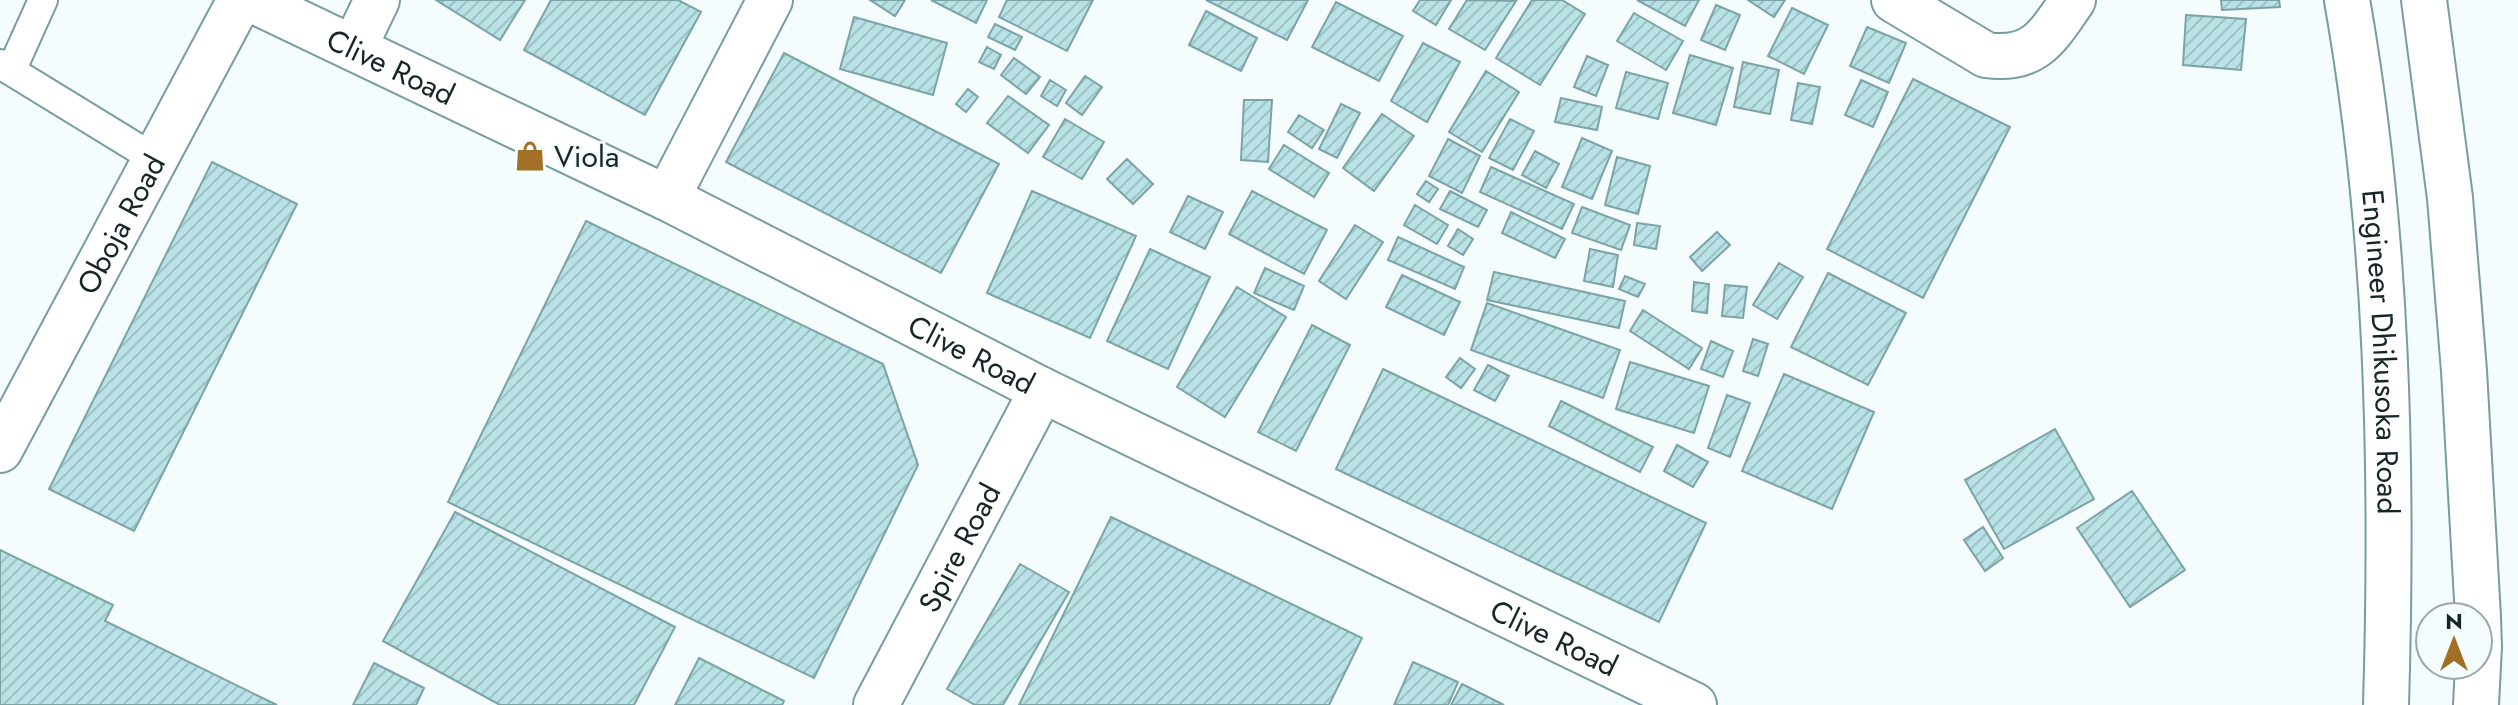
<svg xmlns="http://www.w3.org/2000/svg" width="2518" height="705" font-family="Jost,sans-serif">
<style>
.building{fill:url(#building-hatch);stroke:#7ca3a6;stroke-width:2}
.lines{fill:none;stroke-linecap:round;stroke-linejoin:round}
.service-casing{stroke:#779da1;stroke-width:32}
.minor-casing{stroke:#779da1;stroke-width:48}
.tertiary-casing{stroke:#779da1;stroke-width:48}
.service{stroke:#fff;stroke-width:28}
.minor{stroke:#fff;stroke-width:44}
.tertiary{stroke:#fff;stroke-width:44}
.labels{text-anchor:middle;dominant-baseline:central;stroke-width:6;stroke-linejoin:round;paint-order:stroke}
.street-label{font-size:30px;fill:#162627;stroke:#f4fcfd}
.poi-label{font-size:30px;fill:#162627;stroke:#f4fcfd;text-anchor:start}
</style>
<defs>
<pattern id="building-hatch" width="6" height="6" patternUnits="userSpaceOnUse" patternTransform="scale(2)"><rect width="6" height="6" fill="#b9e2e6"/><path d="M-1 1l2-2M0 6l6-6M5 7l2-2" fill="none" stroke="#9ec2c5"/></pattern>
</defs>
<rect width="100%" height="100%" fill="#f4fcfd"/>
<path class="building" d="M436,0H525L500,40Z
M551,0H678L701,12L645,115L524,50Z
M870,0H905L895,16Z
M931,0H987L976,23Z
M1007,0H1093L1067,51L999,17Z
M1206,0H1308L1287,40Z
M1420,0H1451L1436,25L1413,11Z
M1467,0L1516,1L1485,50L1449,29Z
M1532,0H1562L1585,14L1540,85L1496,58Z
M1637,0H1699L1685,26Z
M1748,0H1785L1774,17Z
M2221,0H2279L2280,7L2222,10Z
M1336,2L1403,36L1379,81L1312,47Z
M1716,5L1740,15L1725,50L1701,40Z
M1792,8L1828,25L1804,74L1768,56Z
M1206,11L1257,38L1241,71L1189,45Z
M1634,13L1683,41L1666,70L1617,41Z
M2186,15L2246,19L2241,70L2183,65Z
M854,17L947,43L933,95L840,69Z
M995,24L1022,37L1015,50L988,37Z
M1867,27L1906,43L1889,83L1850,66Z
M1423,43L1460,62L1427,122L1391,101Z
M987,47L1001,55L994,69L979,62Z
M784,53L999,164L941,273L726,162Z
M1690,55L1733,68L1716,125L1673,113Z
M1587,56L1608,65L1596,96L1574,87Z
M1014,58L1040,77L1026,94L1001,75Z
M1743,62L1779,70L1770,114L1734,107Z
M1486,71L1519,92L1482,152L1449,132Z
M1626,72L1668,83L1658,119L1616,108Z
M1085,76L1102,87L1082,115L1066,103Z
M1913,79L2010,127L1923,298L1827,249Z
M1050,80L1066,90L1057,106L1041,96Z
M1861,80L1888,92L1873,127L1845,115Z
M1798,83L1820,87L1812,124L1791,120Z
M968,89L978,97L966,112L956,104Z
M1008,96L1049,125L1028,153L987,123Z
M1561,98L1602,107L1597,130L1555,122Z
M1244,100H1272L1268,162L1241,160Z
M1341,104L1360,113L1337,158L1319,149Z
M1382,114L1414,136L1374,191L1343,168Z
M1299,115L1324,130L1312,148L1288,132Z
M1065,119L1104,142L1082,179L1043,157Z
M1510,119L1534,131L1513,170L1489,158Z
M1582,138L1612,151L1592,199L1562,187Z
M1448,139L1480,156L1462,193L1429,176Z
M1284,145L1329,173L1314,197L1269,169Z
M1535,151L1559,164L1546,188L1522,175Z
M1617,157L1650,166L1638,214L1605,205Z
M1127,159L1153,184L1133,204L1107,179Z
M212,162L297,204L134,531L49,489Z
M1491,167L1574,204L1562,229L1480,192Z
M1426,181L1438,189L1429,202L1417,194Z
M1032,191L1136,236L1090,338L987,293Z
M1252,191L1327,230L1304,274L1229,234Z
M1450,191L1487,210L1478,227L1440,209Z
M1188,196L1223,212L1205,249L1170,232Z
M1415,205L1448,225L1437,244L1404,225Z
M1582,207L1630,225L1621,250L1572,233Z
M1511,212L1565,239L1555,258L1502,233Z
M586,221L883,364L918,465L814,678L448,502Z
M1637,223L1660,226L1656,249L1634,245Z
M1355,225L1383,242L1346,299L1319,281Z
M1458,229L1473,239L1463,255L1448,246Z
M1717,232L1730,245L1702,271L1690,257Z
M1398,237L1464,267L1455,289L1388,260Z
M1150,249L1210,277L1168,369L1107,341Z
M1590,249L1618,255L1613,287L1584,281Z
M1779,263L1803,277L1777,319L1753,305Z
M1265,268L1304,286L1294,310L1254,293Z
M1494,272L1625,301L1619,328L1487,300Z
M1828,273L1906,313L1868,385L1791,347Z
M1402,275L1460,302L1444,335L1386,307Z
M1625,276L1645,284L1638,297L1619,289Z
M1694,282L1709,284L1707,313L1692,311Z
M1725,285L1747,287L1743,318L1722,316Z
M1237,287L1286,317L1225,417L1177,387Z
M1487,303L1620,350L1603,398L1471,350Z
M1643,310L1702,348L1689,369L1630,331Z
M1312,325L1350,345L1296,451L1258,432Z
M1753,339L1768,344L1758,376L1743,371Z
M1711,341L1733,351L1723,377L1701,369Z
M1460,358L1475,369L1461,388L1446,377Z
M1630,362L1709,386L1694,433L1616,409Z
M1488,365L1509,376L1495,401L1474,390Z
M1383,369L1706,523L1659,622L1336,469Z
M1784,374L1874,412L1832,509L1742,471Z
M1727,395L1750,403L1730,457L1708,448Z
M1561,401L1653,447L1640,472L1549,426Z
M2055,429L2094,499L2004,549L1965,480Z
M1677,445L1708,462L1693,487L1664,471Z
M2132,491L2185,570L2130,607L2077,528Z
M455,512L675,627L634,705H500L383,641Z
M1111,517L1362,638L1329,705H1019Z
M1983,527L2003,558L1985,571L1964,540Z
M0,550L113,605L105,621L277,705H0Z
M1020,564L1069,592L1003,705H975L947,689Z
M699,658L784,701L782,705H675Z
M1413,662L1458,682L1448,705H1394Z
M374,663L424,688L416,705H353Z
M1462,684L1504,705H1451Z"/>
<g class="lines">
<g class="service-casing">
<path id="service" d="M0,64L155,159
M11,71L43,0"/>
</g>
<g class="minor-casing">
<g id="minor">
<path d="M1894,0L1986,55C2035,62 2048,36 2073,0"/>
<path d="M354,48L377,0"/>
<path d="M667,198L770,0"/>
<path id="s1" d="M0,450L240,0"/>
<path id="s2" d="M876,705L1042,390"/>
</g>
</g>
<g class="tertiary-casing">
<g id="tertiary">
<path id="s3" d="M252,0L667,198L1042,390L1694,705"/>
<path id="s4" d="M2347,0C2388,232 2393,470 2386,705"/>
<path d="M2424,0L2450,198L2464,371L2478,617"/>
<path d="M2476,705L2479,646L2478,619"/>
</g>
</g>
<use href="#service" class="service"/>
<use href="#minor" class="minor"/>
<use href="#tertiary" class="tertiary"/>
</g>
<defs>
<g id="shop-bare" transform="scale(2.4)"><path d="M-5-2.5h2.3a2.7 3.5 0 0 1 5.4 0H5L5.5 6h-11ZM-1.5-2.5h3a1.5 2.3 0 0 0-3 0Z" fill="#a26f26" stroke="#f4fcfd" stroke-width="2.5" paint-order="stroke"/></g>
</defs>
<g fill-rule="evenodd">
<use href="#shop-bare" x="530" y="156"/>
</g>
<g class="labels">
<g class="street-label">
<text stroke="none"><textPath href="#s3" startOffset="154">Clive Road</textPath></text>
<text stroke="none"><textPath href="#s1" startOffset="256">Oboja Road</textPath></text>
<text stroke="none"><textPath href="#s4" startOffset="354">Engineer Dhikusoka Road</textPath></text>
<text stroke="none"><textPath href="#s3" startOffset="802">Clive Road</textPath></text>
<text stroke="none"><textPath href="#s2" startOffset="178">Spire Road</textPath></text>
<text stroke="none"><textPath href="#s3" startOffset="1450">Clive Road</textPath></text>
</g>
<g class="poi-label">
<text x="554" y="156">Viola</text>
</g>
</g>
<g transform="translate(2454 641)"><circle r="38" fill="#f4fcfd" stroke="#9ba6a7" stroke-width="2"/>
<path d="M0-6L14 30L0 20L-14 30Z" fill="#a26f26"/>
<text y="-12" font-size="22" font-weight="bold" text-anchor="middle" fill="#162627">N</text>
</g>
</svg>
